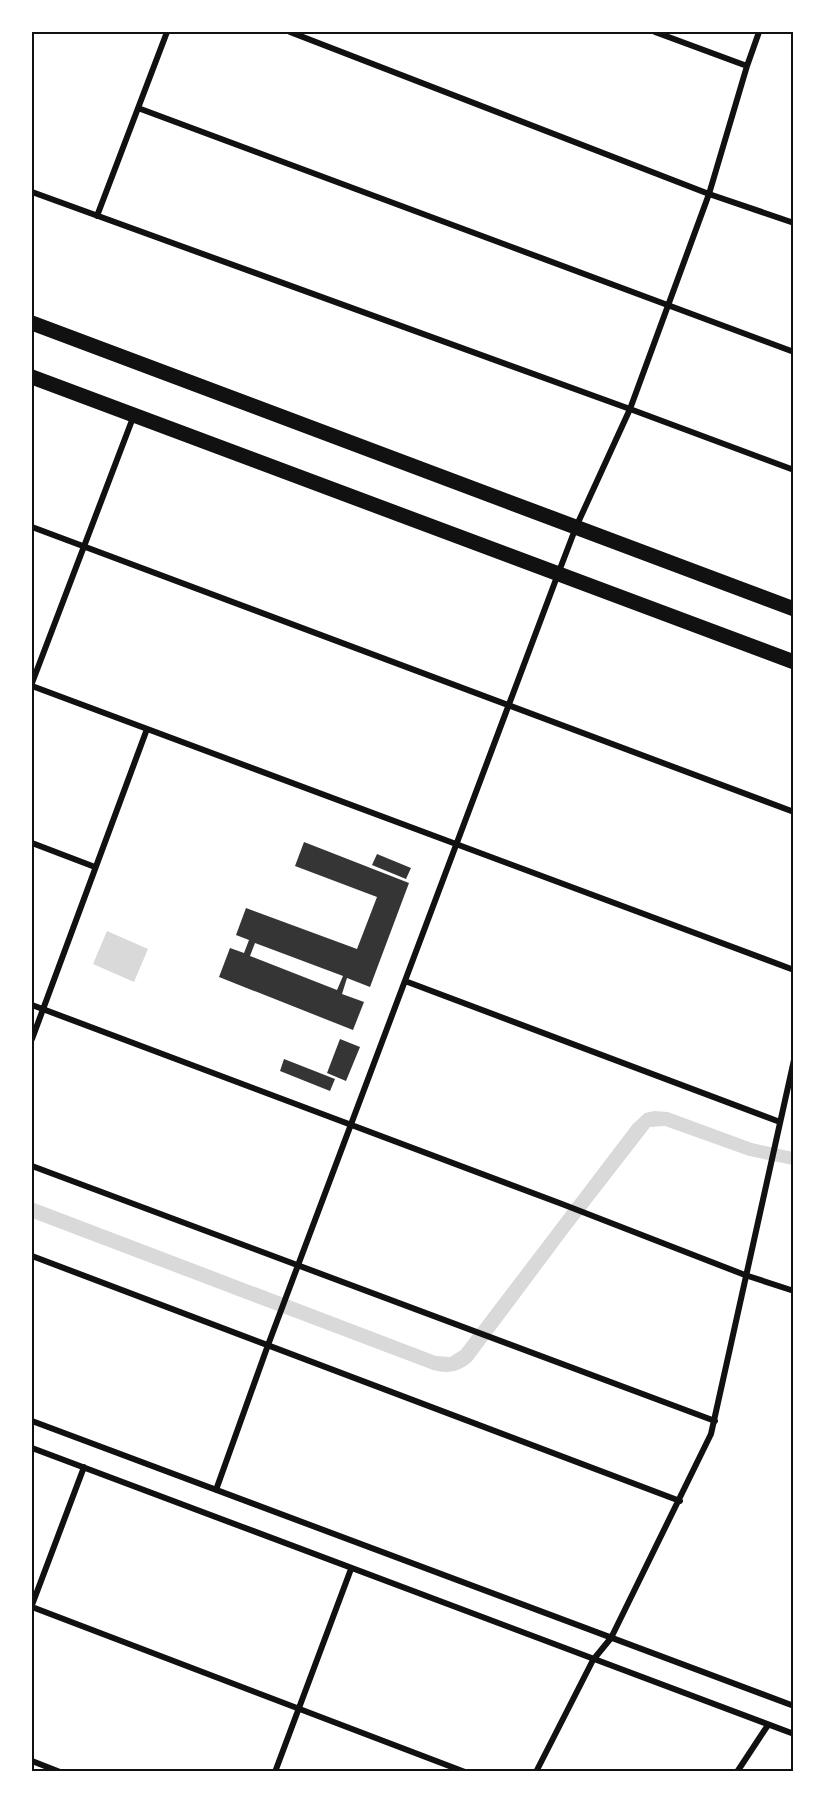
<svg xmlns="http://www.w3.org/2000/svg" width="825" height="1803" font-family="Rubik,sans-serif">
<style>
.water{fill:#d9d9d9}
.building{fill:#353535;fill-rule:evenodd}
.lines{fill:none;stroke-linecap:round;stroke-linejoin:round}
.minor{stroke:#111;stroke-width:6}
.primary{stroke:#111;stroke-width:15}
.neatline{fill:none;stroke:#111;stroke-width:2}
</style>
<rect width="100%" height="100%" fill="#fff"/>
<path class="water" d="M107,931L148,949L134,982L93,964Z
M654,1111L668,1112L752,1143L793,1152V1165L749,1156L665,1126L650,1127L570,1230L472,1361C460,1372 448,1374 433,1370L32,1218V1202L436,1356L450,1357L461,1350L633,1124L645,1113Z"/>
<path class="building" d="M304,842L409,883L370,987L347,978L342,994L364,1002L353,1030L219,977L230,948L244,953L249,940L236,935L246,908L357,949L377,897L295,866ZM255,943L343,976L337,990L250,956Z
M377,854L411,868L406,879L372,865Z
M340,1039L360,1047L346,1081L327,1073Z
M284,1059L335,1079L330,1091L280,1071Z"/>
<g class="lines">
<path class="minor" d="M290,32L709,194L794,223
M655,32L747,66
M138,108L794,352
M32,192L630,409L794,470
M97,216L167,32
M32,527L794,812
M32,683L134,415
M32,686L794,970
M32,843L95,867
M405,981L780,1122
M32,1005L562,1204L745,1275L794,1291
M32,1039L147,729
M32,1166C260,1249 487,1336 715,1421
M32,1256L680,1501
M32,1421L794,1706
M32,1448L794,1734
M216,1490L268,1345L558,574L576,527L630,409L709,194L747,66L759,32
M32,1605L84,1467
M32,1607L465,1772
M32,1761L60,1772
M275,1772L351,1569
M536,1772L593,1660L611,1638L711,1434L794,1060
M737,1772L768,1725"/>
<path class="primary" d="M32,323L794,609
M32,377L794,662"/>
</g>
<rect width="825" height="1803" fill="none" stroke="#ffffff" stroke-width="66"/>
<rect x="33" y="33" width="759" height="1737" class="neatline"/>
</svg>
